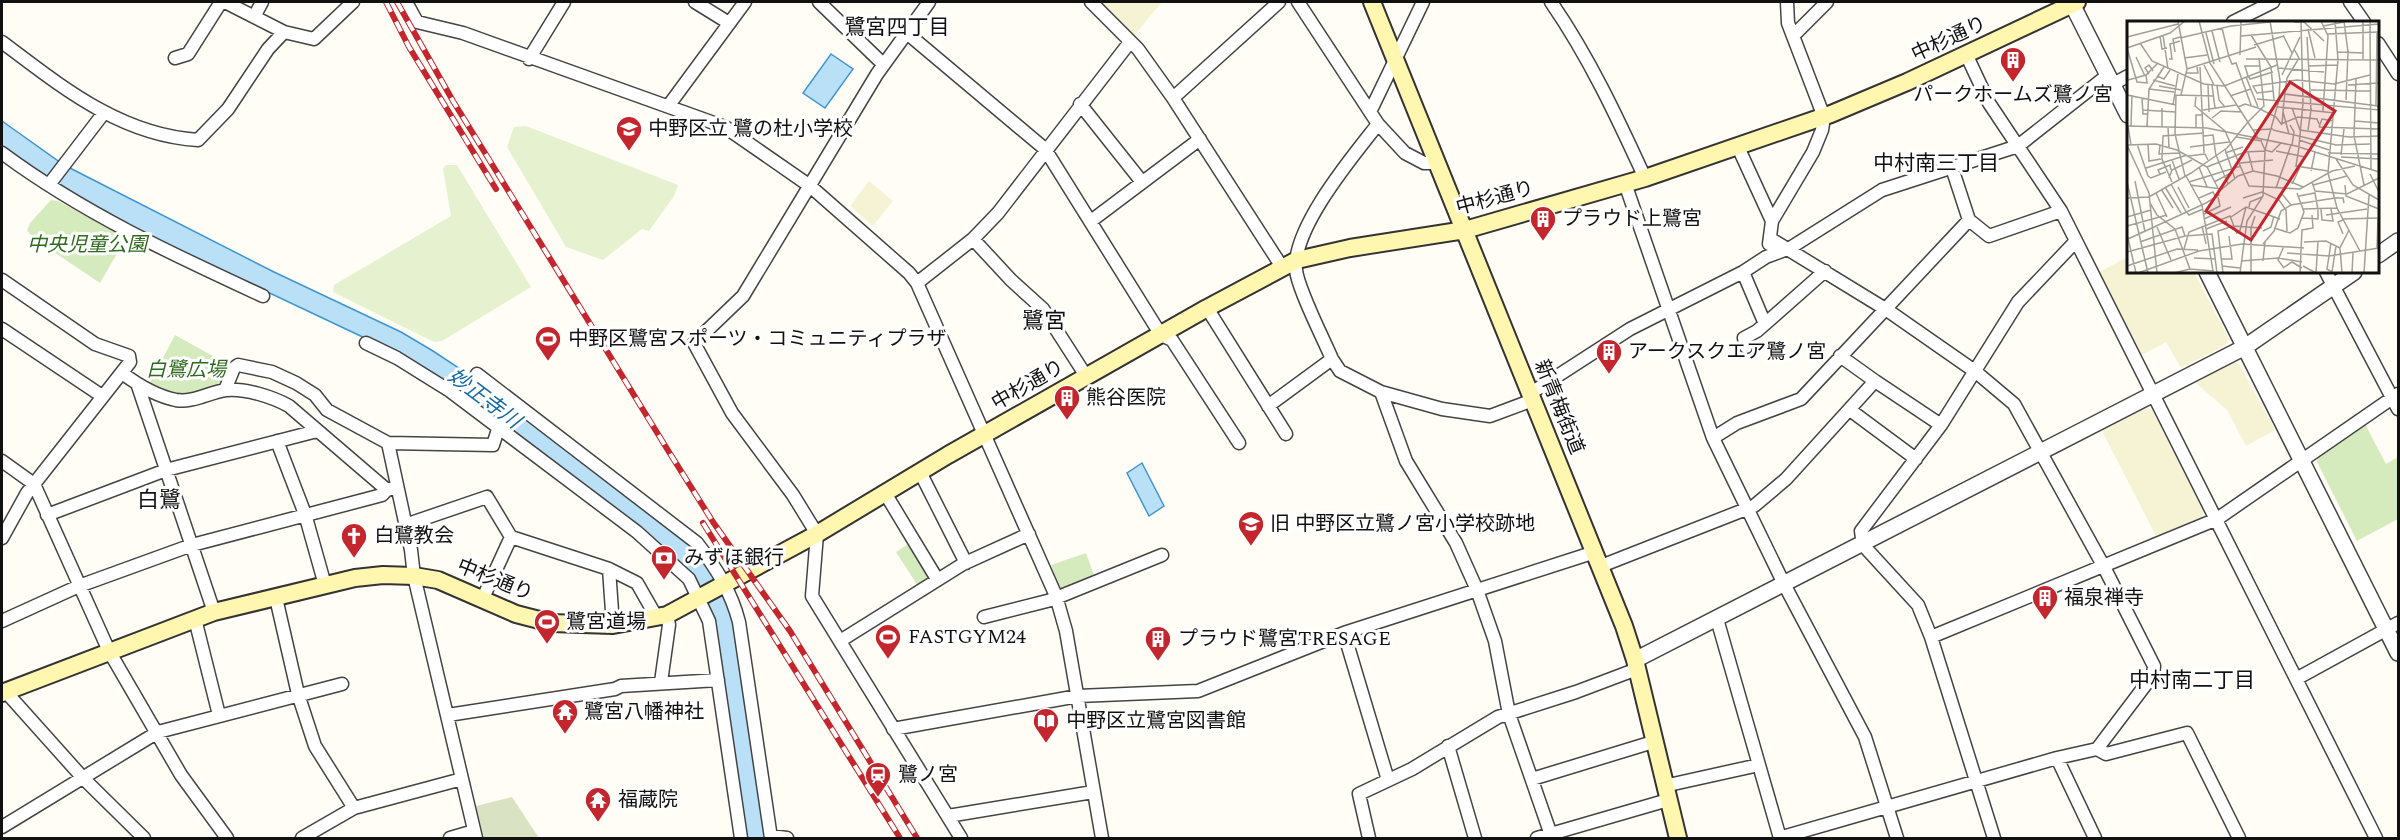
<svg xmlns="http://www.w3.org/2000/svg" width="2400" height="840" font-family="Spectral,'Noto Sans JP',serif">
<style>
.farmland{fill:#f6f3d4}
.green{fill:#d5ebbd}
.cemetery{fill:#d9e3c4}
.pitch{fill:#e6f2cf}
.water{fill:#b9e0f7;stroke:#3f96cf;stroke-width:1.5}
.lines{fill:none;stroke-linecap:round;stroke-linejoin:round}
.minor-casing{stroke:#444;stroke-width:15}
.tertiary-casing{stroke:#444;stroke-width:18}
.secondary-casing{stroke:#333;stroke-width:20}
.minor{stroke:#fff;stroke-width:12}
.tertiary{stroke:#fff;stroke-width:15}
.secondary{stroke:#fff6b0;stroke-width:16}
.rail-casing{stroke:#c4262e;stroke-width:6}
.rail{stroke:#fff;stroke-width:4;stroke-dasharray:11;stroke-linecap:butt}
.labels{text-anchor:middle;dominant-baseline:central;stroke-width:6;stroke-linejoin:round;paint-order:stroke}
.street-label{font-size:20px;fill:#111;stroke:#fff}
.poi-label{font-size:20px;fill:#111;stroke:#fff;text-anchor:start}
.park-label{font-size:20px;font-style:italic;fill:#2f6b1f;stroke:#fff}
.neighbourhood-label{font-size:21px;fill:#111;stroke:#fff}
.water-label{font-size:21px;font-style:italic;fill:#1768a6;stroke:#fff}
.quarter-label{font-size:22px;fill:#111;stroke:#fff}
.inset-road{fill:none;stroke:#a09f9a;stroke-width:1.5}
.view{fill:#c4262e;fill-opacity:0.15;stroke:#c4262e;stroke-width:3}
.inset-edge{fill:none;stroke:#111;stroke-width:3}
</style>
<rect width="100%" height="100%" fill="#fffdf5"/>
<path class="farmland" d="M1105,2H1162L1133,37L1102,6Z
M869,181L893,201L873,226L850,206Z
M2128,257V272H2194L2229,339L2226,345L2181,368L2166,342L2142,355L2099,272Z
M2233,362L2239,364L2275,430L2246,446L2227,410L2196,383Z
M2147,408L2152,410L2204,512L2201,517L2156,536L2102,431Z"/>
<path class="green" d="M51,200L58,201L126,238L100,283L33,238L27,230L30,223Z
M175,335L231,366L222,387L185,397L148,386Z
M2365,424L2386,464L2398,457V519L2357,541L2317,462L2318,455Z
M910,543L930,575L929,579L918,586L896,552Z
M1086,553L1094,575L1060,589L1051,565Z"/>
<path class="cemetery" d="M512,797L539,838H484L476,806Z"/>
<path class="pitch" d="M526,126L678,185L674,196L649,231L642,229L603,260L566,247L507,147L514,127Z
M446,165H457L531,287L442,341L434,342L333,292L334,285L451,216L443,169Z"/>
<path class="water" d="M831,54L853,69L825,108L803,93Z
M2,121L64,165L274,272L401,332L433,351L477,380L683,537L701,554L722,586L734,623L766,838H745L712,621L684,567L633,524L369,340L115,220L33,170L2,147Z
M1142,463L1164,506L1149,516L1127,473Z"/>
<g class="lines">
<g class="minor-casing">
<path id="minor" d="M225,2L284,32L314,39L353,2
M406,2L417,22L463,33L725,127L810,186L909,273L917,283L1056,596L1066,631L1102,838
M695,2L729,23
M819,2L883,64
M929,2L877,74L743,296L694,343L732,413L793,495L817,534L812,596L961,838
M1091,2L1138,49L1173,98L1282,267
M1298,2L1378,124L1405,153L1424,163H1436
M1551,2C1589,57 1617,117 1645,178
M2350,2L2364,22
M254,17L262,2
M2233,22L2273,2
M908,34L1045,149L1161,335L1172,340L1239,443
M1794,35L1827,2
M2,42C62,87 120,135 198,140L228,109L268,49L284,32
M2378,43L2398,74
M1966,54L1989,103L2061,211L2376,838
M175,58L188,54L221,2
M529,59L564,2
M2113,84L2128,76
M1173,98L1279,2
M1080,104L1142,182
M669,105L745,2
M1370,112L1423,2
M1378,124C1353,156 1292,228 1296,270C1298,289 1323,338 1332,359L1340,371L1381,392L1442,409L1490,416L1533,400
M1738,147L1772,221
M2,153C83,213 172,254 263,296
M51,182L103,114
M1628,192L1713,438L1784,584L1865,737L1897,838
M1969,220L1989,236L2061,211
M1091,221L1200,139
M973,239L1011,280L1043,309L1086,376
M1771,239L1887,310L1976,372L2014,404L2104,567L2154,666L2153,675L2097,749
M1769,244L1772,221L1813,152L1822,130L1824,117L1788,23L1787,2
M1743,272L1765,324
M2326,272L2398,409
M2,280L95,344L129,356L130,362L27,493L2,538
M917,283L973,239L998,213L1130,42
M1207,308L1286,434
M2,329L102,396
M366,343L397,358L450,391L637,532L689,579L709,621L741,838
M1746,347L1744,338L1757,331L1825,271
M122,373C138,385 156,396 176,400C193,403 210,392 226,390C245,388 273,397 289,406L387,490L394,488
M477,374L697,543C716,568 731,591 739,622L771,838
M1875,381L1941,425
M138,386L214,612
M225,390L234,368L238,365L272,372L296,383L315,395L327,410L388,443
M1381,392L1406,461L1456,543L1477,590L1495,641L1509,714L1551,835
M1531,393L1630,329L1743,272L1766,257L1790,248L1882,190L2018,146L2108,75
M1268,406L1332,359
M1850,410L1916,459
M1713,438L1737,423L1801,399L1969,220L1952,168
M277,441L305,514L325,585
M2,461L34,484L109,651L181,775L227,838
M920,472L966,563
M885,493L937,579
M47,515L166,470L317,431
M405,525L487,497L511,537L609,569L637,583L657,618
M1601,566L1754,506L1786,479L1875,381L1840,356
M609,569L613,625
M276,598L298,694L315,746L354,808
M483,598L511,537
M984,617L1051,600L1162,555
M195,619L219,715
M1717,619L1780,838
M2,621L79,586L192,545L382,495L387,490
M1344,633L1388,780
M1931,637L2217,519L2398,394
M840,641L963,564L1029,534
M2296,679L2398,623
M661,682L669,625L667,615
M6,692L83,778L144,838
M448,715L615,689L621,686L718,680
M893,729L1078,696L1198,691L1344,633L1595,552
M1448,746L1475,838
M2057,758L2095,838
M1532,779L1653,742
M1664,786L1759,765
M948,816L1093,792
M2,827L158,732L342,684
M771,836L787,838
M302,838L354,808L462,779
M450,838L474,831
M476,838L414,576L411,550L388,443L493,445L500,423
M1369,838L1359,794L1412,769L1498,717L1576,692L1637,669
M1537,838L1668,800
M1779,838L2057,758L2097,749L2106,754L2187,733L2239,838
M1994,838L1931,637L1918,605L1863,545L1861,531L1941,425L2018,302L2076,241"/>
</g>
<g class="tertiary-casing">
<path id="tertiary" d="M2071,2L2128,115
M2378,255L2398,241
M2207,272L2398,653
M1635,660L2245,347L2354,272"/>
</g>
<g class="secondary-casing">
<path id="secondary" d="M1372,2L1624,626L1635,660L1678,838
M2,693L214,612L355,578L383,575L414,576L438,580L516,614L551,623L613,625L667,615L817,534L948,455L1207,308L1297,260L1350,248L1465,230L1645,178L1831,114L1907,82L2077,2"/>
</g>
<use href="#minor" class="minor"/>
<use href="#tertiary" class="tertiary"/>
<use href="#secondary" class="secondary"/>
<g class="rail-casing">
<path id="rail" d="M386,2L409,47L496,189
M397,2L453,101L669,452L713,522L790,631L917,838
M703,523L900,838"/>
</g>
<use href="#rail" class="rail"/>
</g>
<defs>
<g id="building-pin" transform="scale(1.35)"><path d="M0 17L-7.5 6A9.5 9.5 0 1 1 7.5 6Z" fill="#c4262e" stroke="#fff"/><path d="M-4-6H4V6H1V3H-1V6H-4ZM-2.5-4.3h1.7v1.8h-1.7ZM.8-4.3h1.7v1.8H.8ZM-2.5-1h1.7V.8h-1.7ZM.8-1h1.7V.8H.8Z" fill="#fff"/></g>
<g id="school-pin" transform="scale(1.35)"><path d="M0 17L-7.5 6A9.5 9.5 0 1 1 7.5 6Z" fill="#c4262e" stroke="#fff"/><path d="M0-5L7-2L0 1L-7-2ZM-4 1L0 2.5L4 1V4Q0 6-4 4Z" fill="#fff"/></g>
<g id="stadium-pin" transform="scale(1.35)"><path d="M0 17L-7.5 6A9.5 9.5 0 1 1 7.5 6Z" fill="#c4262e" stroke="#fff"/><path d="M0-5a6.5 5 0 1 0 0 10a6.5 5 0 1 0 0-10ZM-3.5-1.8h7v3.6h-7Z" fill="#fff"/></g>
<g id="church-pin" transform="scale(1.35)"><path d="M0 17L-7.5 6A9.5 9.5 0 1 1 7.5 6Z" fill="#c4262e" stroke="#fff"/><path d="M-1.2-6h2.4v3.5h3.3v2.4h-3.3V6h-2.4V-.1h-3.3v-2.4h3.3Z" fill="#fff"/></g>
<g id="bank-pin" transform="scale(1.35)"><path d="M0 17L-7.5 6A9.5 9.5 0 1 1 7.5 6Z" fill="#c4262e" stroke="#fff"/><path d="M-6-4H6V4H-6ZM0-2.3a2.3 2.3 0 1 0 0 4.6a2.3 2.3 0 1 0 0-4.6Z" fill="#fff"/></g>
<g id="temple-pin" transform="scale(1.35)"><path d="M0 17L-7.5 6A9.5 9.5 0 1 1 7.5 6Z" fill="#c4262e" stroke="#fff"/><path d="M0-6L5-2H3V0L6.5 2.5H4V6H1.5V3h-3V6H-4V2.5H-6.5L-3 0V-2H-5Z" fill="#fff"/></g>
<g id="library-pin" transform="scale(1.35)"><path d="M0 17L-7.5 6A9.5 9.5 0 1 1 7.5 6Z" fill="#c4262e" stroke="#fff"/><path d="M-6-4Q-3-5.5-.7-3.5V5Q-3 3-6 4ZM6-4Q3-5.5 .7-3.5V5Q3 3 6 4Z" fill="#fff"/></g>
<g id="station-pin" transform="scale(1.35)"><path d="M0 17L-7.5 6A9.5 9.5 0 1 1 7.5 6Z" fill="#c4262e" stroke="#fff"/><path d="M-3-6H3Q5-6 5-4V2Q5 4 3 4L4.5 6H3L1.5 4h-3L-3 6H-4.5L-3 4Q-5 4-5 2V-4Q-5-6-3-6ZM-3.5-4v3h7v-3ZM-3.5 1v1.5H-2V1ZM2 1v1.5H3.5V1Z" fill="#fff"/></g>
</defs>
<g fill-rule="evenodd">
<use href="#building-pin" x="2013" y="60"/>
<use href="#school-pin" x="629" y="129"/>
<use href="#building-pin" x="1543" y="219"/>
<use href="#stadium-pin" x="548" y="339"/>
<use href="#building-pin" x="1609" y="352"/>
<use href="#building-pin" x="1067" y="398"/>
<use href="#school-pin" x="1251" y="524"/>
<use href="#church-pin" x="354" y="536"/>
<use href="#bank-pin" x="664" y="558"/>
<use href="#building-pin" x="2045" y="598"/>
<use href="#stadium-pin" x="547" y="622"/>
<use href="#stadium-pin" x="888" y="637"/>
<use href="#building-pin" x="1158" y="639"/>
<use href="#temple-pin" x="565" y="712"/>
<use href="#library-pin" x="1046" y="721"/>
<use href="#station-pin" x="878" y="775"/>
<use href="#temple-pin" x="598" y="800"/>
</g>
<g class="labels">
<g class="street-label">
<text transform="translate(1949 39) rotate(-25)">中杉通り</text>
<text transform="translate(1495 198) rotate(-15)">中杉通り</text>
<text transform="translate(1028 385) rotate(-30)">中杉通り</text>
<text transform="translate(1559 407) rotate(68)">新青梅街道</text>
<text transform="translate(495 580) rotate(22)">中杉通り</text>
</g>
<g class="poi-label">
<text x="2013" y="95" text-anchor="middle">パークホームズ鷺ノ宮</text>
<text x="648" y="129">中野区立 鷺の杜小学校</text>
<text x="1562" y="219">プラウド上鷺宮</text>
<text x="568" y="339">中野区鷺宮スポーツ・コミュニティプラザ</text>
<text x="1628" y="352">アークスクエア鷺ノ宮</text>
<text x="1086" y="398">熊谷医院</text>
<text x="1270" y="524">旧 中野区立鷺ノ宮小学校跡地</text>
<text x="374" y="536">白鷺教会</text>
<text x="684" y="558">みずほ銀行</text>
<text x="2064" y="598">福泉禅寺</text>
<text x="566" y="622">鷺宮道場</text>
<text x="908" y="637">FASTGYM24</text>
<text x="1178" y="639">プラウド鷺宮TRESAGE</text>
<text x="584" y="712">鷺宮八幡神社</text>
<text x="1066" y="721">中野区立鷺宮図書館</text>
<text x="898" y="775">鷺ノ宮</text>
<text x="618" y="800">福蔵院</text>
</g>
<g class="park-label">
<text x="87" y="245">中央児童公園</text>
<text x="186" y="370">白鷺広場</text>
</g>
<g class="neighbourhood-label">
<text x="897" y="28">鷺宮四丁目</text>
<text x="1936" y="164">中村南三丁目</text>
<text x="2192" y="681">中村南二丁目</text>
</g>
<g class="water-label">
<text transform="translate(484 399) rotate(37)">妙正寺川</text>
</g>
<g class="quarter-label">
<text x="1044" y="321">鷺宮</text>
<text x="159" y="500">白鷺</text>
</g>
</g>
<g transform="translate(2127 21)">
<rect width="252" height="252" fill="#fffdf5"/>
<path class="inset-road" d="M51,0L60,48L54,74M72,0L83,42L131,117M194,0L201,15L196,90M208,0L211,39L201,152L210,187L233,230M217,0L221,31L219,79M236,0V38M243,0L244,148M167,1H177L197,20M196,5L217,1M95,7L102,36L105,43L109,42L124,84M181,8L188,37M85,10L93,41M79,12L87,43M200,13L251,11M36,14L41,48M124,14L144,46L147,79M156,14L165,32M33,15L35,28L40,27M114,15L252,3M0,16L51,3M180,16L184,89L181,109M53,17L104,5L143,1M13,22L25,40L77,63L97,65L150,44M127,24L157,15M0,27L10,61L20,62L19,54M0,27L43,12L58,0M48,31L46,18L53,16M211,31L236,32M113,34L114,0M9,36L18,55M57,37L80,34M42,38H45L43,23L53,20M119,38L252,39M77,44L87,64M181,45L211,44M73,46L77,132M151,47L197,51M60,48L129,26M59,52H71L70,46M22,53L18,47L22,44L26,50M155,54L173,16M30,55L37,58L43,49M121,55L123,58L146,51M121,55L118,45H132M119,56L131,86M229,58L227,115L237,164M1,59L19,54L31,42M26,59L48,65M81,64L82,91M85,64L88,87M221,64L251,62M32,65L54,69M90,65L92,79L98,86M22,68L47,71M184,69L243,70M146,70L130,72L126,65L170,59L207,63L243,54M158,73L251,85M0,74L49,84M69,75L68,85L98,110L122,165L173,168L205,150L228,145M103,75L124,68M15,77L16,93H20M130,78L252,89L251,85M157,80L160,57L172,37L167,28M46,84L51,53M249,84L250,11M111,86L118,83L131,87L149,96L155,104M151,86L208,92M35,87V106M165,87L173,109L222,116L252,115M15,89L49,91M76,89L109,84M156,91L162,113M85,97L94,90L115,91M228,100L252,102M121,101L137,85L132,37M154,103L171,96L190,98L192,103M155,103L157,79M163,104L167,111L165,124M0,105L80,107L169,125L252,151M1,105L4,124M4,105L5,74M20,106L22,68L37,46M41,106L42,127M192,106L252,108M192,106L195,98L206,100M69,107V94H76M126,109L146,108M146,109L209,124L243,123M77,115L86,114L89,135M109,116L135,120M172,119L202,129M134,120L138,129L145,131L154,122M10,123L21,155M21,123L22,140L34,138M0,124L22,172L30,252M0,124L29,123L50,129L80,146L91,167M33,124L32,133L52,132M172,125L176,82L174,0M63,126L102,121M172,126L169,145L201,150M98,128L108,158M149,130L178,136M121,131L126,150M98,132L116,126M201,132L252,133M89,134L101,163M214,134L217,108M61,135L78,133L81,139M214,136L252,138M209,138L226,164L252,179M45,139L52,158M113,142L146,139M72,146L80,166M80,146L118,131L138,130M19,147L60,134M184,150L188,131M33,153L31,149L43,144L44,149M243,153L252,171M21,155L24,157L39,151M58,155L48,113L49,74L87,75M59,155L75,184L86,250M42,157L45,149L65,139M8,160L18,211M0,161L21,252M45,161L35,138L36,115L77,112M62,161L114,145M87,161L106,151M185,161L188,170L220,173L252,157M44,163L58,189M165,163L176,140M63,164L95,168L111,155L126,150L150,155L176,166M186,164L220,155M218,164L219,175L252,188M38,166L54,192M51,166L62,187M149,167L164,124M34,168L46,187M29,172L40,196M172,175L188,172L191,189V198L175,197M0,177L22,176L64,152L100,127L121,101M72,177L86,171L89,177M116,177L135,171L152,179L159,189L160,210M151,178L155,173L164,184M23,182L30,194L48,208L63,248M122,186L123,181L135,176M176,188L210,187M194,188L195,199L206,200L204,188M58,189L62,194L76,188M77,193L93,185L91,176M199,194L240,188M0,196L24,189M104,196L119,186L153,198M77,198L104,186M215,198L252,197M0,205L40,194M75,205L79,223M30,206L44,239M147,207L163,212L171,207L177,191L170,172M79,208L100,200M136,210L144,206L147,195M0,213L9,252M112,213L119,186M216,213L211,201L216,199M1,218L79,182L92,174L91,170M13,221L55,206L58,215M177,221L199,220L213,227M204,222L200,248L205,251M136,223L147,210L154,190L164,184L208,177H216L217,182M250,227L251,197M57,228L62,211L103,195L110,213M0,231L58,215L85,213L90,252M160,232L202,235L252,227M67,237L88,238M95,238H105L102,215M114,240L151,237L175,241M136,240L138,221M0,245L50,228L71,229M95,245L113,247M176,245L189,252L191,220M156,247L165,241L175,247M157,247L151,239L157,225M205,251L209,225M11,252L72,230L115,223L177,227M47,252L63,248L87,250M96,252L91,210L106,205L135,207M113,252L120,200L136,175L138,129L152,79L153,59L143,0M124,252V207L128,195M173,252L175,209L186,207L185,194M215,252L213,227L222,209M225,252L226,232M237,252L242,174"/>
<path class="view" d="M163,61L208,90L124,219L79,190Z"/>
<rect width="252" height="252" class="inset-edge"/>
</g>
<rect width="2400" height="840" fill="none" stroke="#111111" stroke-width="6"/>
</svg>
